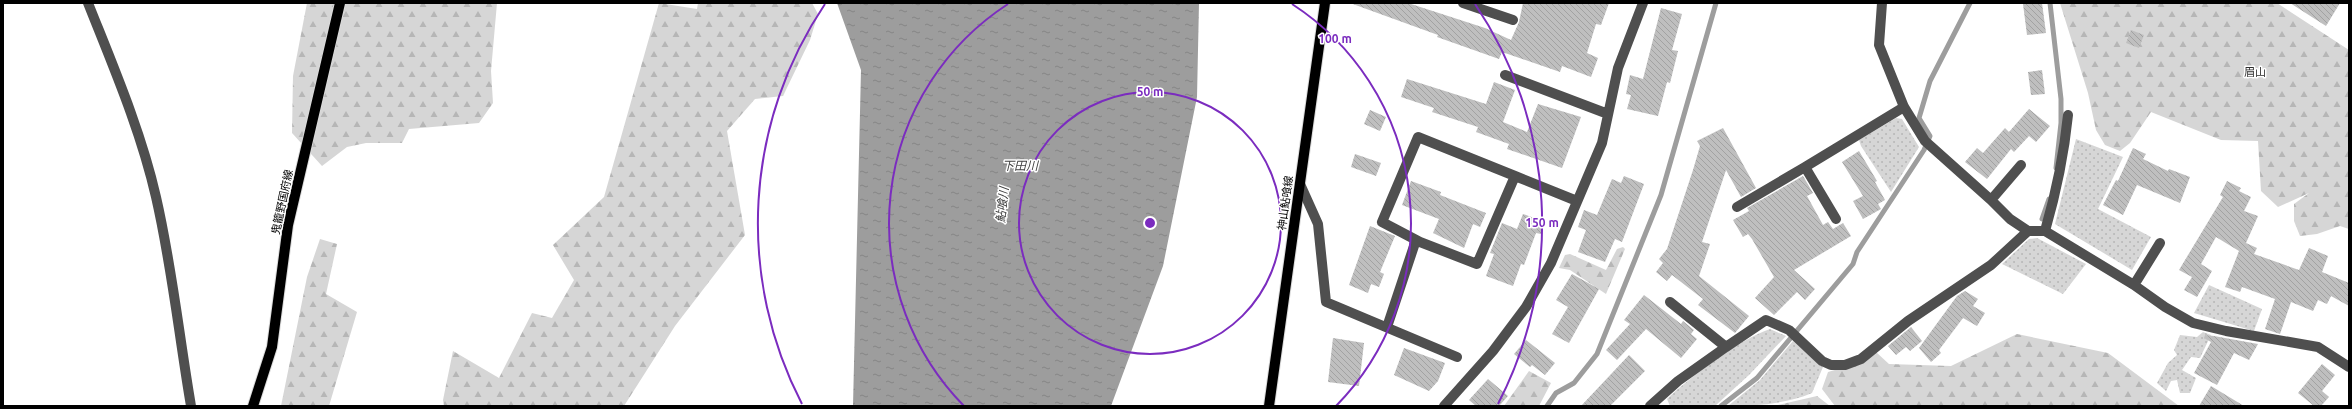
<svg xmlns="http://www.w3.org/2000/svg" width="2352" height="409" font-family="Ubuntu,'Noto Sans JP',sans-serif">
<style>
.grass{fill:url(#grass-dots)}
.forest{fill:url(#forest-firs)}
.water{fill:url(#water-ripples)}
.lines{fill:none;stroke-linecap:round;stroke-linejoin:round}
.stream{stroke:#9d9d9d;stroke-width:5}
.building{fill:url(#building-back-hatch)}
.major-casing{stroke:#dbdbdb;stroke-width:12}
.minor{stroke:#4f4f4f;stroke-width:10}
.major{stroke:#000;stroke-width:10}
.ring{fill:none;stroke:#7b2cbf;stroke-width:2}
.labels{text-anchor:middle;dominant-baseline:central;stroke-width:3;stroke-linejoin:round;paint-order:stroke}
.park-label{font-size:11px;fill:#2d2d2d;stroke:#fff}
.street-label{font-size:11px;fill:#000;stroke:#fff}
.water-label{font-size:12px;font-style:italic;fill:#3e3e3e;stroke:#fff}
.centre{fill:#7b2cbf;stroke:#fff;stroke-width:2}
.ring-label{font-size:12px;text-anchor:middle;font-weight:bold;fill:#7b2cbf;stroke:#fff;stroke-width:3;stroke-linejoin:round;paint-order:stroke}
</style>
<defs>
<pattern id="grass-dots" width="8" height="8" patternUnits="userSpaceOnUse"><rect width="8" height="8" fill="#d6d6d6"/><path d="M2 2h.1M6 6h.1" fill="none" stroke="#b6b6b6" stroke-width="1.8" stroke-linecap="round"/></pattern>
<pattern id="forest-firs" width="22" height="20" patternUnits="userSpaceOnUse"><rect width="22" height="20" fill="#d6d6d6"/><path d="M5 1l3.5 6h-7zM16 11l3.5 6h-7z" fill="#b6b6b6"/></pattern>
<pattern id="water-ripples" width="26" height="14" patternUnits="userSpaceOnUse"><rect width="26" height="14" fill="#9d9d9d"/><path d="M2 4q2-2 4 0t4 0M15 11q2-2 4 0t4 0" fill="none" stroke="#858585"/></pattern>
<pattern id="building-back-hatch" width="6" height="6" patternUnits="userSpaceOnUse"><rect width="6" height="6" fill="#bfbfbf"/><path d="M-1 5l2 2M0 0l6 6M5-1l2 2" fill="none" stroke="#a2a2a2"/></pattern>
</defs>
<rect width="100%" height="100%" fill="#fff"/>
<path class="grass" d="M1896,118L1902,119L1919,147L1891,192L1861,146L1859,140Z
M2076,139L2123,157L2098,209L2151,237L2132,270L2055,224Z
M2037,238L2086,264L2063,294L2002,264L2029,239Z
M2209,285L2262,309L2254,331L2194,313Z
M1770,329L1786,336L1749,375L1715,406H1670L1667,399C1690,377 1740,339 1770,329Z
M2203,332L2211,335L2200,358L2191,357L2182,370L2196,378L2190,393H2180L2177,380L2171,381L2166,391L2157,383L2168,363L2177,355L2174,350L2180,335L2197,337Z
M1793,341L1823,367L1812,393C1786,404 1756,406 1728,406L1760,380Z"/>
<path class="forest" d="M307,3H497L491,71L493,103L479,123L409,129L402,143H366L347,147L322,166L292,133L293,76Z
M659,3L697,9L698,3H812L818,14L810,40L783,96L755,99L727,131L745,235L675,326L624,406H444L443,400L453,351L499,378L532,313L552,318L574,280L553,245L604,197Z
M2060,3H2277L2349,50V229L2340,226L2317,234L2300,236L2294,221V204L2309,193L2278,207L2261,191L2258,141L2221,140L2151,112L2130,143L2120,151L2105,145L2096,130L2088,93Z
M320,239L337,244L326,294L357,312L329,406H281L307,277Z
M1623,247L1625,249L1606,294L1570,270L1559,268L1565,255L1570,254L1606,270L1617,249Z
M2017,334L2108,353L2179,406H1835L1822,389L1828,372L1852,365L1876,352L1889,364L1951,366Z
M1529,371L1551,383L1539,406H1504Z
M1817,396L1830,406H1774Z"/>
<path class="water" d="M837,3H1199L1197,97L1163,266L1111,406H853L861,70Z"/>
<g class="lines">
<path class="stream" d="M2050,3L2061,99V123L2056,168
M2042,219L2049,199
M1547,406L1556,393L1574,383L1597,354L1661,195L1716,3
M1721,406L1757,378L1853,264L1857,252L1924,150L1930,136L1919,118L1930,81L1970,3"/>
</g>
<path class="building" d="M1350,3H1408L1485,28L1511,40L1519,22L1523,3H1609L1601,25L1596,24L1587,53L1598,58L1591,77L1562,66L1560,72L1502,52L1499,59L1437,37L1438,35Z
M2042,3L2046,33L2027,35L2023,4Z
M2290,3H2340L2326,26Z
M1661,8L1682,14L1672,50L1678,51L1670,83L1667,82L1658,116L1627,109L1631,95L1626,94L1630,75L1643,79Z
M2131,30L2144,35L2139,48L2126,43Z
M2042,70L2045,94L2031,95L2028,72Z
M1407,79L1486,104L1494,82L1515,90L1503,122L1527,132L1538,104L1581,117L1562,168L1507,149L1509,144L1476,132L1478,127L1432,112L1434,108L1401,97Z
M2029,109L2050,126L2036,142L2029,136L2014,152L2011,149L1987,179L1965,162L1977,148L1983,153L2005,128L2009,132Z
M1370,110L1386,117L1380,131L1364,124Z
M1723,128L1756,188L1741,197L1726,170L1702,242L1710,244L1699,276L1749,316L1735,333L1698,305L1703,299L1672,275L1667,281L1656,272L1663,263L1659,259L1667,249L1693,170L1700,146L1697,141Z
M2133,148L2146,154L2143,159L2168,171L2169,169L2190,177L2180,203L2137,185L2123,215L2103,205L2116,180L2118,181Z
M1859,151L1877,181L1875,182L1885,200L1878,204L1881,209L1863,219L1853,201L1863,196L1842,162Z
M1355,154L1381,163L1376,176L1351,167Z
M1624,176L1644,184L1622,242L1615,239L1605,262L1578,252L1586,230L1578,227L1584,210L1597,215L1612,179L1621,183Z
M1803,176L1813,193L1807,196L1823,225L1828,222L1833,229L1843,223L1851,236L1794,270L1815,289L1805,300L1797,292L1774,315L1755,298L1774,277L1752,239L1748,234L1743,237L1733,220L1749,211L1747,208Z
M1411,181L1441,192L1440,195L1486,213L1480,227L1473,224L1464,248L1433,233L1439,219L1402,205Z
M2227,181L2241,188L2239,191L2251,197L2244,211L2258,216L2246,243L2257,248L2254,254L2299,270L2309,248L2328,256L2322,272L2349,283V306L2331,296L2327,304L2318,300L2313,311L2291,302L2280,334L2265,329L2275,299L2242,287L2240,292L2225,287L2239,251L2216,237L2201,264L2212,271L2197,297L2184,290L2192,277L2179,270L2223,197L2220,195Z
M1523,214L1545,222L1541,234L1536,233L1524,265L1521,264L1513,286L1486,276L1494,254L1490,253L1502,223L1517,229Z
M1370,226L1395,236L1380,272L1384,274L1379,287L1371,284L1368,293L1349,285Z
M1572,274L1599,289L1569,343L1552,334L1568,307L1556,300Z
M1965,291L1978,299L1973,306L1985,313L1977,326L1963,318L1939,350L1941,353L1931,362L1919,348L1957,296Z
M1644,295L1681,324L1683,321L1694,330L1691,334L1697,339L1681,358L1646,329L1617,360L1606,350L1630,324L1624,320Z
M1911,327L1922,341L1910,351L1906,347L1896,355L1888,346Z
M2205,335L2214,336L2258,344L2249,360L2234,353L2217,385L2194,373L2211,342L2204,338Z
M1333,338L1364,343L1359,386L1328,382Z
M1526,340L1555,363L1545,375L1532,365L1530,367L1514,354Z
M1404,348L1445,363L1438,381L1429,391L1394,375Z
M1629,355L1645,371L1610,406H1581Z
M2322,364L2335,375L2322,391L2329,397L2321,406H2314L2298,393Z
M1488,379L1508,396L1499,406H1476L1469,400Z
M2211,386L2244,406H2199Z"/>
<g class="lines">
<g class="major-casing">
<path id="major" d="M253,406L272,347L288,225L340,3
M1269,406L1325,3"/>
</g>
<path class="minor" d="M88,3C113,66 141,131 156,197C172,266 179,336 191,406
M1463,3L1513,20
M1882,3L1879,45L1904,107L1925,141L1991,200L2021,165
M1505,75L1608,114
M1515,176L1418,137L1382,222L1420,242L1477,264L1515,176L1577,201
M1300,184L1318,224L1326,302L1457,357
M1737,207L1805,167
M1836,219L1805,167L1904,107
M2028,231H2045C2056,193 2064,155 2068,115
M2045,231L2134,285L2160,243
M2134,285L2165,307L2193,323L2226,331L2318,347L2349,367
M1670,302L1726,347L1766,320L1789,330L1822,361L1831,365H1845L1861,359L1908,321L1991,265L2028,231L2010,219L1991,200
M1387,327L1416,240
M1444,406L1493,351L1526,307L1551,263L1602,143L1618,68L1643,3
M1650,406L1678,381L1726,347"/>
<use href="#major" class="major"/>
</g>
<g class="ring">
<circle cx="1150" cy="223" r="131"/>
<path d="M964 406A261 261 0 0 1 1008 4M1292 4A261 261 0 0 1 1336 406"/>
<path d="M802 404A392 392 0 0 1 825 4M1475 4A392 392 0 0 1 1498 404"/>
</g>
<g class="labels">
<g class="park-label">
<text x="2255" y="72">眉山</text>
</g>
<g class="street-label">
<text transform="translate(282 202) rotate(-78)">鬼籠野国府線</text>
<text transform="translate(1285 203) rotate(-82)">神山鮎喰線</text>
</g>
<g class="water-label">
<text x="1020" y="165">下田川</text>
<text transform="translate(1002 205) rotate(-84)">鮎喰川</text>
</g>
</g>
<circle cx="1150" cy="223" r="6" class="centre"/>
<g class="ring-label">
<text x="1335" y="43">100 m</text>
<text x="1150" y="96">50 m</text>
<text x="1542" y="227">150 m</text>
</g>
<rect width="2352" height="409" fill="none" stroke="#000000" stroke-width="8"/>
</svg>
